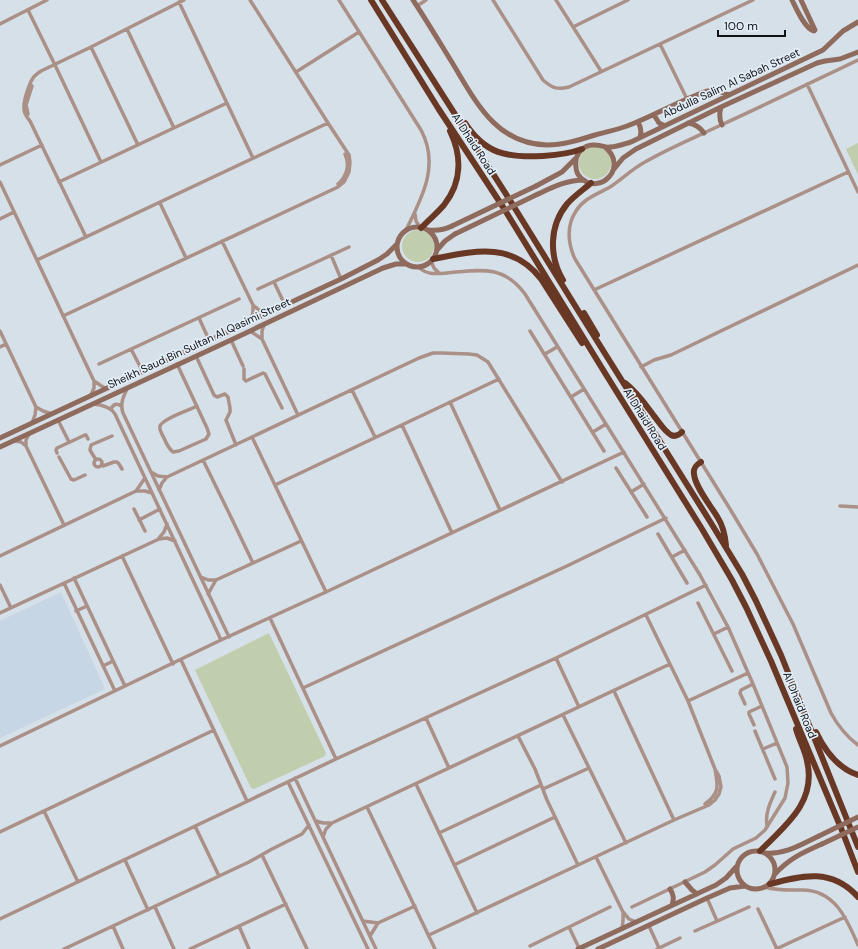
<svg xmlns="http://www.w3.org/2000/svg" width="858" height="949" font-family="'DM Sans',sans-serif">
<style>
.built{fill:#c6d6e5}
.green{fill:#c1cead}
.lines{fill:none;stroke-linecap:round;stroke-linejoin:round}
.street{stroke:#aa9087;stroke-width:3.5}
.secondary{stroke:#8f6b5d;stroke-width:5}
.highway{stroke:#693825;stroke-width:6}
.secondary-bridge{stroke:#8f6b5d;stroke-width:5}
.labels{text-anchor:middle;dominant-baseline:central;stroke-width:3.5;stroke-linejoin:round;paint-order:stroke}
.street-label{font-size:11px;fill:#111417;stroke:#e3edf6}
</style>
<rect width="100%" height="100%" fill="#d6e0e9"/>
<path class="built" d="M61,592L105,689L0,738V621Z"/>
<path class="green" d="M858,143V175L846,149Z
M579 163a16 16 0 1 1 32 0a16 16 0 1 1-32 0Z
M402 246a16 16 0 1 1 32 0a16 16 0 1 1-32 0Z
M269,633L326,753L325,756L254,789L251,788L195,670Z"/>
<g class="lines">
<path class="street" d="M339,0L421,130C440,165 422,198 406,230
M493,0L543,80C552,88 557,90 569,87L753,0
M556,0L601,71
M179,2L253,158
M417,6L426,0
M28,10L55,65L101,162
M0,24L47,0
M573,27L628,0
M127,29L174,128
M660,44L687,99
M91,47L138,145
M858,60C812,82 767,104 721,125C696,137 669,148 645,162C632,169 622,179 610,187C598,194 584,198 576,211C566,226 568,244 575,259L730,509L757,554L793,624L831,713C838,726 846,736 858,745
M296,72L359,32
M807,84L858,192
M28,114L26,105L32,86
M0,165L42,145
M0,182L94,381L106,389
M59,182L227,103
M338,184C347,176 350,165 345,154
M160,203L186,258
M415,214L416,221L420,227
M0,219L14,212
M86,237L30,121C27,117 24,114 24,109C23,102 29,84 33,78C35,75 38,73 41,71L91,47L184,0
M222,241L253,305L259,310L268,313
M331,255L341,279
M37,260L328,123
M431,261L434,268L439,273
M418,267C428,275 434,274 447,273C479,270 503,264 525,294L700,575L728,627L753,684L787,767L788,783L785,798L765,830L756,838L733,849L715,865L705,872L632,907
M274,282L285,305
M258,289L349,247
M594,290L848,172
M63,316L338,187L344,182L349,172L350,162L349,155L328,123L250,0
M199,318L209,340
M251,321L253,312V305
M264,325L262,331V339L298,415
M0,331L36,407L35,415L32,423
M250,331L262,339
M530,331L604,451
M231,340L243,366
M0,347L6,344
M131,349L143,372
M545,354L557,347
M196,356L214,395L217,397L225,394L228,397L230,408V412L226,420L236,445
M99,364L239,299
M177,364L207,428L209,434L206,439L179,451L173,452C168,448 166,443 164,438C162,434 159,430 160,426C162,419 190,410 197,406
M641,367L654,360L671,355L858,265
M244,369V379L246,381L263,373L265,374L282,408
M127,389C123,397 120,404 123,413L229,637
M352,390L375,437
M91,395L94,388V381
M571,397L584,389
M450,402L500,510
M94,404C102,405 111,407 115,414L221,640
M36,407L43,411L52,414
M111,409C113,404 117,403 121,406
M58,420L69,442
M402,425L452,533
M593,432L606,424
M29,434L26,440V446L64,525
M252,437L326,592
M15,441L21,442L26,446
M57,453L56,450L57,448L85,435H86L88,439
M59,457L71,479L74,480L85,475
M94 463a4 4 0 1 1 8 0a4 4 0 1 1-8 0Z
M96,460L90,450L91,445L112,436
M203,460L229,513L253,563
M101,465L103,466L114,462H117L119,464L122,469
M616,468L647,517
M151,472L158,476L167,477
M275,485L499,379
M159,490L162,483L167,477L252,437L419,358L433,353H441L469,354L477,355L488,362L562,482
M136,491L145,478
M631,492L644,484
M840,506L858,507
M134,509L145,531
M139,520L160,509
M658,534L687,583
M159,538L164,532L167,524
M0,556L136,491H145L152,493
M122,556L173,664
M672,557L685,550
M201,577L208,580H216L301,541
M74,578L125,686
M64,583L115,691
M0,585L11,608
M208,594L216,580
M698,603L732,671
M76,611L87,606
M0,613L159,539L167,538L175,541
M646,615L688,701L715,769C718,786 720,793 705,804
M270,618L336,759
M714,634L728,627
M556,658L579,707
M181,660L247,801
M103,666L113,661
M303,688L569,565L666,518
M614,691L674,820
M688,701L748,673
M745,704L740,693L741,690L753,684
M563,715L626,843
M426,718L449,768
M754,725L749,714V712L762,706
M755,731L775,779
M518,736L535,769L547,800L578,865
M0,746L221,640L326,592L624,452
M763,749L777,743
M295,778L376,949
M288,782L368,949
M416,784L477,913
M543,789L589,768
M367,807L435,949
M44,811L78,882
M316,821L323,823H331
M195,826L219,876
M767,826C765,813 770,803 775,792
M0,832L214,730
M439,833L541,785
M323,837L326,829L332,823L670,664
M262,855L307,949
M596,857L623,912L629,919L636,922
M125,860L148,910
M454,865L555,817
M765,887C778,891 789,890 802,890C835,890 847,919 858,945
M707,898L717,921
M155,907L174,949
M758,909L777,949
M0,919L336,759L556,658L706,585
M363,921L378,923L415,906
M113,926L123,949
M239,926L249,949
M649,926L659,948
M569,927L579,948
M622,929L623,921V913
M695,931L749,907
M429,935L674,820L709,805L715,800L719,794L721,787L719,776L715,769
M370,936L378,923
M530,946L610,907
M64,949L249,862L272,849L302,834L309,825
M190,949L286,904
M657,949L680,938
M776,949L845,917"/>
<path class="secondary" d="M413,0C427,21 440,43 453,64C476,102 496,144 547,145C563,145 579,140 595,135C605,132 616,130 627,126C654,116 680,100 707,91H718L729,95
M792,0C796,8 805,29 814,31L815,30L801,0
M721,107C719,114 719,119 722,125
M654,115L659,123L665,126
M638,122C641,127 642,131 640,137
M688,123C695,124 700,127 704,133
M605,147C629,167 600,196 581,178C578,175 576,171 576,167C574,155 583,144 595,145C601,145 605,148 610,147C618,147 624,144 631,142L823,50L843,31L858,22
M614,169L623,158L636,149L721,107L817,63L825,61L840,59L858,52
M536,186L562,172L575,159
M538,194C553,187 567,180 584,180
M397 247a20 20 0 1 1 40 0a20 20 0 1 1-40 0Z
M428,230C437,231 444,230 452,226
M437,250L445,241L455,234
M0,438L341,279L378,260L387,254L397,244
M0,447L231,340L383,268L396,264H407
M737 870a19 19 0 1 1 38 0a19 19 0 1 1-38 0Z
M765,853C785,855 802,844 819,836
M775,874C790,858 802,853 822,844
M685,882L692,890L697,894
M670,889C674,895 674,899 672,905
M578,949L716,885L726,878L736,867
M598,949L707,898L730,888L745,886"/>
<path class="highway" d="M371,0L438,108L503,207L605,373L702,529L732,580L746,607L771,661L841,828L858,872
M382,0L511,202L574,304L711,523L742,574L756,601L781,655L858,847
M465,123C485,154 507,158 543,156C557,155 569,154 582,149
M421,228C429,220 437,213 444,205C462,182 462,156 450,131
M433,259C474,251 512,241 541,279L582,343
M563,280C549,257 549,226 567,204C574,196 583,190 591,183
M584,313L597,335
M625,383C637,392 645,404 654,416C659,422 664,431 671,435C675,437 679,435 682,432
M701,462C696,465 693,468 694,474C695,487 711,506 718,518C723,526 725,535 726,545
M816,732C825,751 837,768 858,775
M760,851C785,826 817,802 807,761C805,750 799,740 796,729
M770,884C803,875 832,868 858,897"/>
<path class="secondary-bridge" d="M452,226L536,186
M455,234L538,194
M819,836L858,817
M822,844L858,827"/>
</g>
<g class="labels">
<g class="street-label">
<text transform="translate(731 83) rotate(-25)">Abdulla Salim Al Sabah Street</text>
<text transform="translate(474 144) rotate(57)">Al Dhaid Road</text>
<text transform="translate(199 343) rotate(-25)">Sheikh Saud Bin Sultan Al Qasimi Street</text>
<text transform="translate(645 419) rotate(58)">Al Dhaid Road</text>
<text transform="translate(800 705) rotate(68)">Al Dhaid Road</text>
</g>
</g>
<path d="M718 30v6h67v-6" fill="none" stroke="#111417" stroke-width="2"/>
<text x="724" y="30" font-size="12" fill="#111417" stroke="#e3edf6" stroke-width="3" paint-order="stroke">100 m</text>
</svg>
